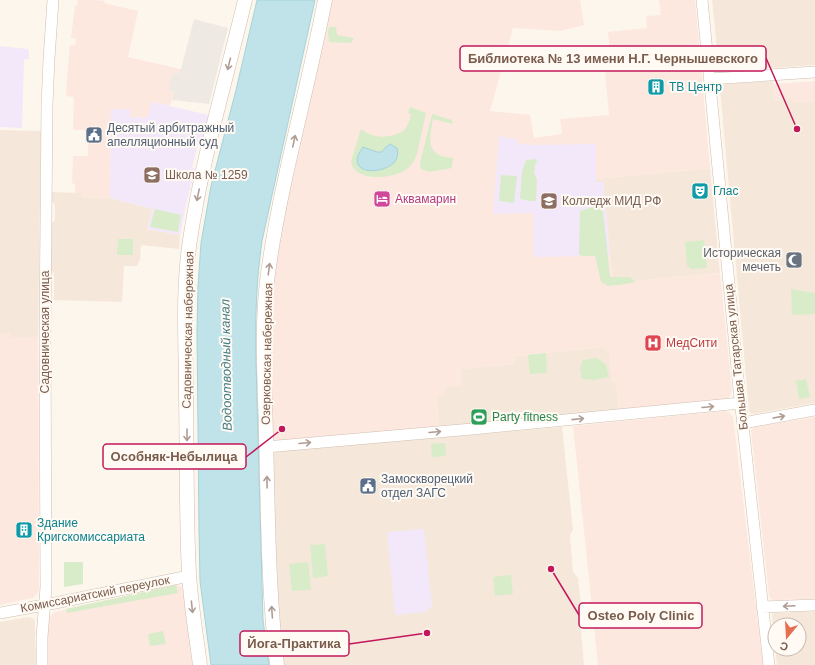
<svg xmlns="http://www.w3.org/2000/svg" width="815" height="665" font-family="Arial,sans-serif">
<style>
.residential{fill:#f5e8da}
.commercial{fill:#fde8e0}
.industrial{fill:#efe9e4}
.education{fill:#f3e8fa}
.green{fill:#d8ecc9;fill-rule:evenodd}
.water{fill:#bfe3e8;stroke:#a5d3da}
.lines{fill:none;stroke-linecap:round;stroke-linejoin:round}
.minor-casing{stroke:#d1beb0;stroke-width:12}
.tertiary-casing{stroke:#d1beb0;stroke-width:15}
.minor{stroke:#fff;stroke-width:11}
.tertiary{stroke:#fff;stroke-width:14}
.oneway{stroke:#af9d94}
.labels{text-anchor:middle;dominant-baseline:central;stroke-width:4;stroke-linejoin:round;paint-order:stroke}
.culture-label{font-size:12px;fill:#0d838f;stroke:#fffaf3;text-anchor:start}
.service-label{font-size:12px;fill:#4e5e75;stroke:#fffaf3;text-anchor:start}
.education-label{font-size:12px;fill:#785e54;stroke:#fffaf3;text-anchor:start}
.hotel-label{font-size:12px;fill:#b23c85;stroke:#fffaf3;text-anchor:start}
.worship-label{font-size:12px;fill:#5b616d;stroke:#fffaf3;text-anchor:end}
.street-label{font-size:12px;fill:#7a5c4d;stroke:#fffaf3}
.health-label{font-size:12px;fill:#be3a42;stroke:#fffaf3;text-anchor:start}
.leisure-label{font-size:12px;fill:#27864d;stroke:#fffaf3;text-anchor:start}
.water-label{font-size:13px;font-style:italic;fill:#437c86;stroke:#fffaf3}
.leader{fill:none;stroke:#c2185b;stroke-width:1.5}
.callout-dot{fill:#c2185b;stroke:#fffaf3;stroke-width:1.5}
.callout{fill:#fffaf3;stroke:#c2185b;stroke-width:1.5}
.callout-label{font-size:13px;text-anchor:middle;font-weight:bold;fill:#7a5c4d}
</style>
<rect width="100%" height="100%" fill="#fdf6ec"/>
<path class="residential" d="M712,0H815V65L724,71L721,70L719,67Z
M773,81L774,100L791,99V102L815,101V403L753,414L750,413L749,410L720,89L721,86L725,84Z
M0,130L41,131L38,337H10V333H0Z
M710,168L720,273L614,283L610,255L603,182H596V179Z
M52,192L81,193V197L110,198L153,209L147,229L180,235L179,249L141,245L140,260L137,266H124L122,302L54,300V273L51,270V223L55,220V205L52,201Z
M603,347L609,352L613,383H616L619,410L439,427L436,395H445L444,387L460,369L515,364L514,356Z
M562,427L573,530L570,535L573,572L578,578L582,614L580,618L584,665H282L280,652L272,453L274,450L281,451Z
M815,611V665H777L775,649H799V625H775V646L772,614L775,613Z
M28,617L33,618L35,621V639L37,665H0V622Z"/>
<path class="commercial" d="M78,0H95L105,1L104,3L138,11L128,57L180,69L178,75L172,73L168,90L174,92L170,106L152,102L147,118L130,117V109H111L110,198L81,197V193H75V184L72,183L73,156H88V130H73L74,97L66,96L67,80L70,45H75L76,38H71L75,6H77Z
M331,0H580L584,25L561,31L513,28L490,111L530,115L534,138L562,134L560,119L609,115L605,71L612,70L608,32L647,28L646,16L661,15L659,0H695L710,168L596,179V182H603L610,255L614,283L720,273L732,391L729,398L727,400L619,410L616,383H613L609,352L603,347L514,356L515,364L461,369L462,386L445,387V395L436,396L439,427L280,441L273,439L271,437L270,334L274,255Z
M815,81V101L791,102V99L774,100L773,84Z
M0,333H10V337H38L39,589L37,594L33,598L0,605Z
M724,411L729,412L733,417L763,665H598L573,426Z
M815,417V599L773,600L770,598L769,595L751,431L752,429L754,427Z
M176,585L182,587L183,588L194,665H48L47,641L48,621L49,618L53,613L66,609Z"/>
<path class="industrial" d="M194,19L228,28L209,104L172,100L174,92L168,90L172,73L178,74L180,69H181Z"/>
<path class="education" d="M0,46L28,49V51H29V59H24L22,128L0,127Z
M152,102L209,115L201,144H198L192,167L195,168L186,205L180,235L147,229L153,209L110,198L111,109H130V117L147,118Z
M499,136L518,140V144L533,145L596,144V182H603L610,255L583,256L534,257L533,213L493,214Z
M424,529L432,606L425,612L395,615L387,532Z"/>
<path class="green" d="M329,27H336L337,35L354,38L351,43L329,42L328,32Z
M410,107L426,113L417,154C415,160 412,165 407,169C395,179 353,183 351,161L361,129C371,137 384,139 397,134C400,133 403,132 405,129C408,125 410,120 411,114L408,113ZM363,147L377,152H382L386,147L373,171L358,155Z
M432,114L452,120L453,124L433,119C429,140 425,156 453,158L452,168L429,172L421,169L420,167V163Z
M536,159L537,162L535,165L534,173L537,179L536,201H530L520,199L522,171L526,160Z
M501,175L517,176L514,203L499,201Z
M595,206L603,211L610,277H630L635,282L626,284L608,286L601,282L595,256H583L579,255L580,211Z
M155,209L181,215L178,232L150,227Z
M118,239H133V255H117Z
M704,240L707,268L692,269L687,266L685,242Z
M791,289L815,293V314L792,315Z
M546,353L547,373L530,374L528,355Z
M597,358L606,365L609,377L594,380L582,379L580,368L583,360Z
M806,379L810,397L799,399L796,381Z
M445,443L446,456L432,457L431,444Z
M325,544L328,576L313,578L310,545Z
M64,562H83V584L64,587Z
M308,562L311,590L292,591L289,564Z
M511,575L513,594L495,596L493,577Z
M176,585L178,593L67,613L66,609Z
M163,631L166,644L150,646L148,634Z"/>
<path class="water" d="M257,0H315L262,241C256,282 255,322 256,363L263,620L269,665H211L200,581L199,528L197,330L198,286L201,243L211,186L236,90Z
M390,144L397,148C398,152 398,156 396,160C391,170 363,176 358,164C355,158 360,152 363,147L377,152H382L386,147Z"/>
<g class="lines">
<g class="minor-casing">
<path id="minor" d="M702,0L739,389L769,665
M710,79L815,72
M743,423L815,410
M266,447L472,429L741,403
M762,607L815,605
M0,613L55,603L189,576
M42,665V637L46,587L45,334L47,104L49,59L53,0"/>
</g>
<g class="tertiary-casing">
<path id="tertiary" d="M200,665C196,635 191,605 189,574C186,515 187,455 186,396C186,344 182,291 190,240C202,159 226,80 245,0
M277,665C268,589 268,512 266,436C265,385 261,331 267,281C279,186 307,94 325,0"/>
</g>
<use href="#minor" class="minor"/>
<use href="#tertiary" class="tertiary"/>
</g>
<defs><path id="oneway-shaft" d="M-6 0H5M1.5-3L5.5 0L1.5 3" fill="none" stroke-width="1.6" stroke-linecap="round" stroke-linejoin="round"/></defs>
<g class="oneway">
<use href="#oneway-shaft" transform="translate(229 64) rotate(104)"/>
<use href="#oneway-shaft" transform="translate(294 141) rotate(-78)"/>
<use href="#oneway-shaft" transform="translate(198 195) rotate(102)"/>
<use href="#oneway-shaft" transform="translate(269 269) rotate(-82)"/>
<use href="#oneway-shaft" transform="translate(708 407) rotate(-5)"/>
<use href="#oneway-shaft" transform="translate(779 417) rotate(-10)"/>
<use href="#oneway-shaft" transform="translate(578 419) rotate(-6)"/>
<use href="#oneway-shaft" transform="translate(435 432) rotate(-5)"/>
<use href="#oneway-shaft" transform="translate(187 435) rotate(90)"/>
<use href="#oneway-shaft" transform="translate(305 443) rotate(-5)"/>
<use href="#oneway-shaft" transform="translate(267 482) rotate(-91)"/>
<use href="#oneway-shaft" transform="translate(789 606) rotate(177)"/>
<use href="#oneway-shaft" transform="translate(192 607) rotate(84)"/>
<use href="#oneway-shaft" transform="translate(272 612) rotate(-94)"/>
</g>
<defs>
<g id="building-square" transform="scale(0.9)"><rect x="-9" y="-9" width="18" height="18" rx="4" fill="#0f9aa8" stroke="#fffaf3"/><path d="M-4-6H4V6H1V3H-1V6H-4ZM-2.5-4.3h1.7v1.8h-1.7ZM.8-4.3h1.7v1.8H.8ZM-2.5-1h1.7V.8h-1.7ZM.8-1h1.7V.8H.8Z" fill="#fff"/></g>
<g id="civic-square" transform="scale(0.9)"><rect x="-9" y="-9" width="18" height="18" rx="4" fill="#5c6f8a" stroke="#fffaf3"/><path d="M-.6-6.5H3V-4.5H.6V-3L4-1V1h2V6H-6V1h2V-1L-.6-3ZM-1.2 2.5V6h2.4V2.5Z" fill="#fff"/></g>
<g id="school-square" transform="scale(0.9)"><rect x="-9" y="-9" width="18" height="18" rx="4" fill="#8d6e63" stroke="#fffaf3"/><path d="M0-5L7-2L0 1L-7-2ZM-4 1L0 2.5L4 1V4Q0 6-4 4Z" fill="#fff"/></g>
<g id="theatre-square" transform="scale(0.9)"><rect x="-9" y="-9" width="18" height="18" rx="4" fill="#0f9aa8" stroke="#fffaf3"/><path d="M-5-5.5Q0-4 5-5.5V0Q5 5 0 6Q-5 5-5 0ZM-3.3-2.5H-1v1.5H-3.3ZM1-2.5H3.3v1.5H1ZM-2.8 1Q0 5.5 2.8 1Z" fill="#fff"/></g>
<g id="hotel-square" transform="scale(0.9)"><rect x="-9" y="-9" width="18" height="18" rx="4" fill="#d1479c" stroke="#fffaf3"/><path d="M-6-4.5h1.5V1H6V5H4.5V3h-9V5H-6ZM-4 0a1.8 1.8 0 1 1 3.6 0ZM.5 0V-2.5h3Q6-2.5 6 0Z" fill="#fff"/></g>
<g id="university-square" transform="scale(0.9)"><rect x="-9" y="-9" width="18" height="18" rx="4" fill="#8d6e63" stroke="#fffaf3"/><path d="M0-5L7-2L0 1L-7-2ZM-4 1L0 2.5L4 1V4Q0 6-4 4Z" fill="#fff"/></g>
<g id="mosque-square" transform="scale(0.9)"><rect x="-9" y="-9" width="18" height="18" rx="4" fill="#6b7280" stroke="#fffaf3"/><path d="M3.5-4.9A6 6 0 1 0 3.5 4.9A5 5 0 1 1 3.5-4.9Z" fill="#fff"/></g>
<g id="hospital-square" transform="scale(0.9)"><rect x="-9" y="-9" width="18" height="18" rx="4" fill="#e0444e" stroke="#fffaf3"/><path d="M-5-5h3v3.5h4V-5h3V5h-3V1.5h-4V5h-3Z" fill="#fff"/></g>
<g id="stadium-square" transform="scale(0.9)"><rect x="-9" y="-9" width="18" height="18" rx="4" fill="#2e9e5b" stroke="#fffaf3"/><path d="M0-5a6.5 5 0 1 0 0 10a6.5 5 0 1 0 0-10ZM-3.5-1.8h7v3.6h-7Z" fill="#fff"/></g>
</defs>
<g fill-rule="evenodd">
<use href="#building-square" x="656" y="87"/>
<use href="#civic-square" x="94" y="135"/>
<use href="#school-square" x="152" y="175"/>
<use href="#theatre-square" x="700" y="191"/>
<use href="#hotel-square" x="382" y="199"/>
<use href="#university-square" x="549" y="201"/>
<use href="#mosque-square" x="794" y="260"/>
<use href="#hospital-square" x="653" y="343"/>
<use href="#stadium-square" x="479" y="417"/>
<use href="#civic-square" x="368" y="486"/>
<use href="#building-square" x="24" y="530"/>
</g>
<g class="labels">
<g class="culture-label">
<text x="669" y="87">ТВ Центр</text>
<text x="713" y="191">Глас</text>
<text x="37" y="523">Здание<tspan x="37" dy="14">Кригскомиссариата</tspan></text>
</g>
<g class="service-label">
<text x="107" y="128">Десятый арбитражный<tspan x="107" dy="14">апелляционный суд</tspan></text>
<text x="381" y="479">Замоскворецкий<tspan x="381" dy="14">отдел ЗАГС</tspan></text>
</g>
<g class="education-label">
<text x="165" y="175">Школа № 1259</text>
<text x="562" y="201">Колледж МИД РФ</text>
</g>
<g class="hotel-label">
<text x="395" y="199">Аквамарин</text>
</g>
<g class="worship-label">
<text x="781" y="253">Историческая<tspan x="781" dy="14">мечеть</tspan></text>
</g>
<g class="street-label">
<text transform="translate(188 330) rotate(-89)">Садовническая набережная</text>
<text transform="translate(45 332) rotate(-90)">Садовническая улица</text>
<text transform="translate(267 354) rotate(-89)">Озерковская набережная</text>
<text transform="translate(736 357) rotate(-96)">Большая Татарская улица</text>
<text transform="translate(95 594) rotate(-11)">Комиссариатский переулок</text>
</g>
<g class="health-label">
<text x="666" y="343">МедСити</text>
</g>
<g class="leisure-label">
<text x="492" y="417">Party fitness</text>
</g>
<g class="water-label">
<text transform="translate(226 365) rotate(-91)">Водоотводный канал</text>
</g>
</g>
<path class="leader" d="M797 129L766 58M282 429L246 457M551 569L579 615M427 633L349 644"/>
<g class="callout-dot">
<circle cx="797" cy="129" r="4"/>
<circle cx="282" cy="429" r="4"/>
<circle cx="551" cy="569" r="4"/>
<circle cx="427" cy="633" r="4"/>
</g>
<g class="callout">
<rect x="460" y="46" width="306" height="25" rx="4"/>
<rect x="103" y="444" width="143" height="25" rx="4"/>
<rect x="579" y="603" width="123" height="25" rx="4"/>
<rect x="240" y="631" width="109" height="25" rx="4"/>
</g>
<g class="callout-label">
<text x="613" y="63">Библиотека № 13 имени Н.Г. Чернышевского</text>
<text x="174" y="461">Особняк-Небылица</text>
<text x="641" y="620">Osteo Poly Clinic</text>
<text x="294" y="648">Йога-Практика</text>
</g>
<g transform="translate(787 637) rotate(198)"><circle r="19" fill="#fffaf3" stroke="#cabbb1"/>
<path d="M0-3L7 15L0 10L-7 15Z" fill="#e76f51"/>
<text y="-6" font-size="11" font-weight="bold" text-anchor="middle" fill="#7a5c4d">С</text>
</g>
</svg>
